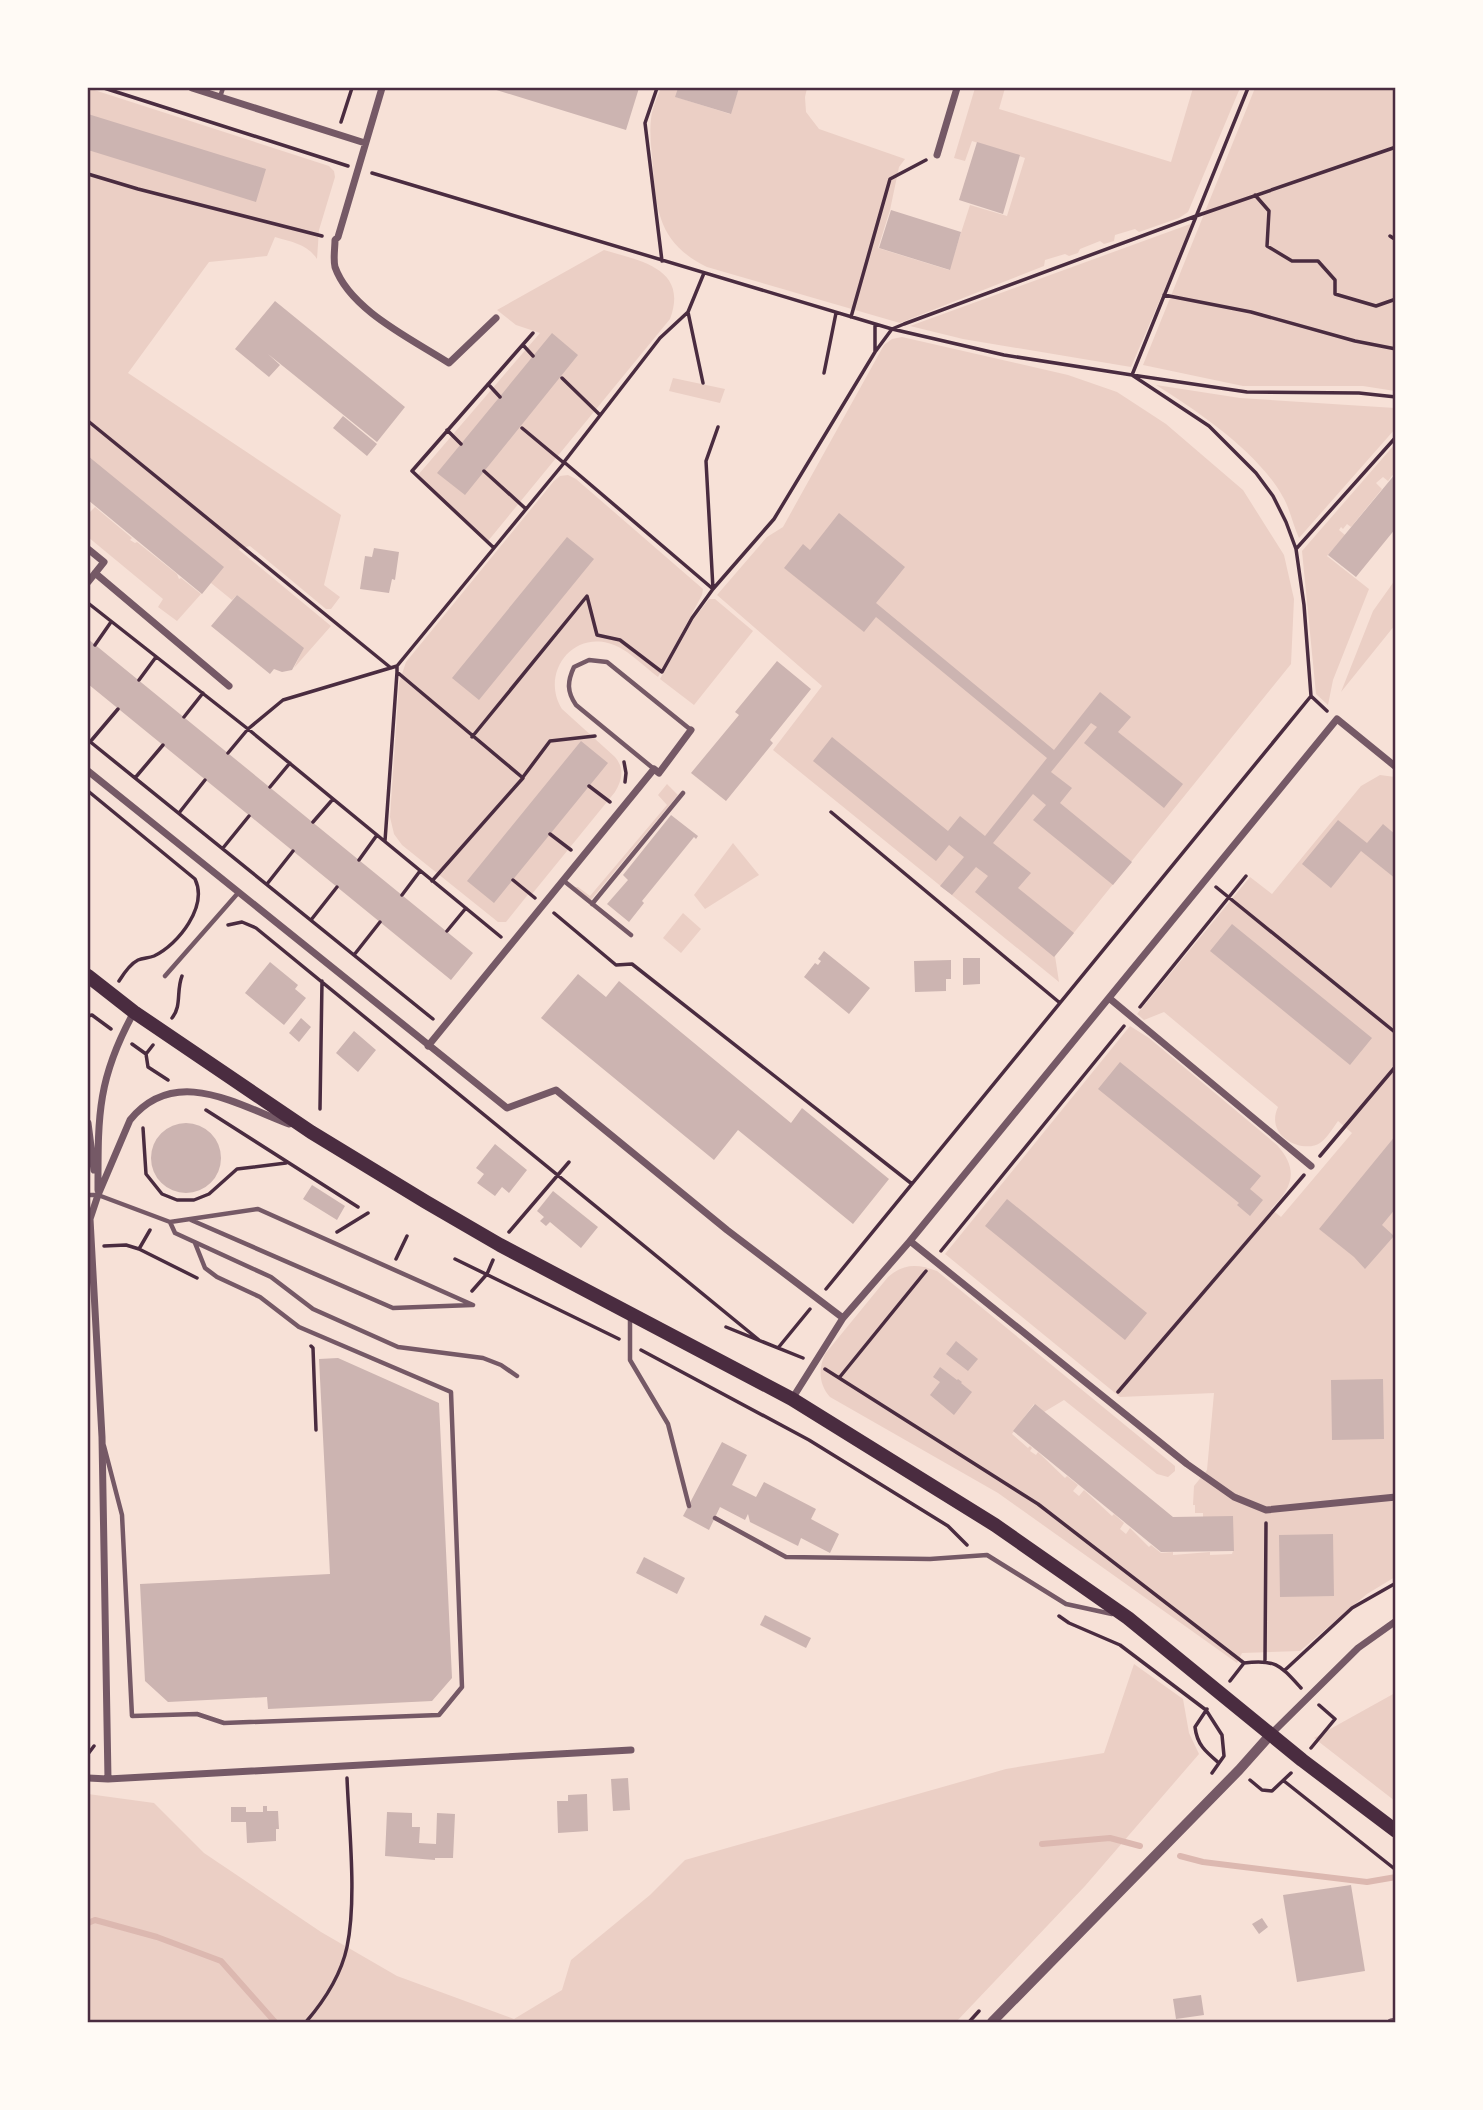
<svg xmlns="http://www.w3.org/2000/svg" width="1483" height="2110" font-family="Literata,serif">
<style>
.green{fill:#ebcfc5}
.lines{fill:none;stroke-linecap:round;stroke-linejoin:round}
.stream{stroke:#dcb8b0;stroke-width:6}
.building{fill:#ccb4b1}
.path{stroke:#4a2c40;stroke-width:3.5}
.service{stroke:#755966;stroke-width:4.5}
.minor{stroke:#755966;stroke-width:7}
.tertiary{stroke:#755966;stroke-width:10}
.primary{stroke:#4a2c40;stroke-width:14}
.neatline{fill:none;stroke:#4a2c40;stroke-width:2.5}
</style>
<rect width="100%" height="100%" fill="#f7e1d7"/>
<path class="green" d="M88,88L329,166L334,171L335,177L319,230L317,259C307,244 292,242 275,237L267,256L209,262L128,373L341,515L324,585L340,597L331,609H326L250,546L238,549L331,626L294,668L303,649L237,595L232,600L211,583L180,533L88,457Z
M661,88H678L676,97L730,114L739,88H807L805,97L806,112L819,129L905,159L899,167L890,210L878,248L949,270L970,205L1007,216L1025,158L972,141L965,161L954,158L975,88H1005L999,109L1171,162L1193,88H1240L1188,212L1179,218L1139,232L1135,229L1115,235L1114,241L1104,244L1100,241L1080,249L1078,253L1069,256L1065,254L1045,260L1044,266L900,323L707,267C662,245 656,215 653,168C652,152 649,135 651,119C652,108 657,98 661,88Z
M1255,88H1395V391L1363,386H1243L1143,365Z
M1193,223L1131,367L963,339L910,326Z
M604,250C640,261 689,268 670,319L488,541L418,475L540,333L516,325L497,310Z
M902,337L1068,375L1117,392L1166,424L1243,490L1284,555L1294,599L1291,664L1055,956L1059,982L773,750L822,686L717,595L767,537L783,527L884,345L892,339Z
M673,378L725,389L720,403L669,391Z
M1156,385L1240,398L1395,408V429L1299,538C1293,525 1290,509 1283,497C1258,452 1199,412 1156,385Z
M1395,444V472L1388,481L1383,477L1376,483L1382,489L1351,527L1347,524L1343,529L1341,527L1339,530L1345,535L1327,556L1369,589L1333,680L1328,705L1316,694L1302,551Z
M568,475L576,479L703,589L702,595L658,677C643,666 626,647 608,643C569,633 541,676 562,709L615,757C625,769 622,780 615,792L532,894L530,892L506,922H498L402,845L394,834L390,817L399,683L406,662L554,481L560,476Z
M95,507L132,538L130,540L135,543L137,542L177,574L179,579L181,578L201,594L177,621L158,607L163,599L88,537V510L90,512Z
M1395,580V625L1341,692L1373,611Z
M709,599H715L753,631L694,705L660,679L693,620Z
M1380,775L1395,777V1577L1367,1594L1300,1651L1242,1653L1237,1663L998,1493L830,1397C819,1385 818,1369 825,1354L888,1277C904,1263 918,1264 937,1271L1175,1466V1471L1168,1477L1157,1474L1064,1400L1044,1412L1034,1404L1012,1434L1028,1448L1030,1446L1032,1448L1030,1451L1036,1455L1038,1452L1065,1478L1067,1476L1078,1485L1073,1491L1079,1496L1084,1490L1112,1516L1114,1514L1124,1523L1120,1529L1126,1534L1130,1528L1149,1547L1151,1545L1161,1553L1173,1552V1555L1210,1552V1555L1232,1554L1233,1551L1203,1517V1513H1195V1505H1193L1194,1486L1207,1470L1214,1393L1120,1397L945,1254L1130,1026L1149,1038L1277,1145C1299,1170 1293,1187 1271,1209L1281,1217L1352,1133L1338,1121C1333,1128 1327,1138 1320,1143C1304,1154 1264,1137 1278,1107L1164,1012L1144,1020L1137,1014L1250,877L1272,894L1361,786Z
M667,784L678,795L590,901L575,887H578L590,896L667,805L658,795Z
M733,843L759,875L705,909L694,895Z
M683,913L701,929L681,953L663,938Z
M1134,1664L1183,1699L1189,1733L1199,1754L1085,1886L956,2022H88V1794L154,1803L204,1853L321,1932L397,1976L514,2019L562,1990L571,1960L650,1895L685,1860L1006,1769L1104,1753Z
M1395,1693V1801L1314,1738Z"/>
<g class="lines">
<path class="stream" d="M1042,1844L1110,1838L1140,1846
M1180,1856L1203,1862L1367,1882L1396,1877
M88,1923L95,1920L157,1937L221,1961L275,2022"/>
</g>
<path class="building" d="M490,88H639L626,130Z
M678,88H739L731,114L675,97Z
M88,114L266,169L256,202L88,150Z
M977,142L1020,155L1003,214L959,200Z
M891,210L961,232L950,270L879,248Z
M275,301L405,407L377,442L268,354L280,365L269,377L235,349Z
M552,333L578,355L465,495L437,473Z
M343,416L377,444L367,456L333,428Z
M88,456L224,567L202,594L88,500Z
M1396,473V528L1356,577L1328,555Z
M839,513L905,567L876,603L1054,750L1100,692L1131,717L1118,732L1183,784L1164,808L1084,743L1097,727L1091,723L1051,772L1072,788L1060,803L1132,862L1113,885L1033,820L1046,805L1033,794L993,843L1031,873L1018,888L1074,933L1054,957L975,892L988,876L976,867L952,895L940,886L964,857L949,845L936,861L813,761L832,737L948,831L960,816L985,836L1047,758L876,617L864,632L784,568L803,544L810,550Z
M567,537L594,559L479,700L452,678Z
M374,548L399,552L395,580L392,579L389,593L360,589L365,556L372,557Z
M237,595L304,648L292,670L282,672L274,669L270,674L211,626Z
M88,639L473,953L451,980L88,684Z
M777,661L811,689L770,740L773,743L726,801L691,773L739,715L735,712Z
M581,741L608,763L494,903L467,881Z
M671,815L698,836L696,839L694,837L642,901L644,903L629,922L607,904L628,880L623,875Z
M1338,820L1367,843L1383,824L1396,835V879L1361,851L1331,888L1302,864Z
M1232,924L1372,1038L1350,1065L1210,951Z
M824,951L870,988L849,1014L804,977L815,963L818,965L821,961L818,959Z
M963,958H980V984L963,985Z
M951,960V979H946V991L915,992L914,961Z
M270,962L298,985L295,989L306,998L284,1025L245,993Z
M578,974L606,997L619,981L791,1123L802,1108L889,1179L853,1224L738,1130L714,1160L541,1018Z
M301,1018L311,1027L299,1042L289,1033Z
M354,1031L376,1050L358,1072L336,1053Z
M1120,1062L1261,1176L1250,1189L1263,1200L1250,1216L1237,1205L1239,1203L1098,1089Z
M151 1158a35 35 0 1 1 70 0a35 35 0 1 1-70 0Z
M1396,1135V1208L1382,1225L1394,1236L1365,1269L1354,1257L1319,1229Z
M495,1144L527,1170L509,1193L502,1187L495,1196L477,1183L484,1174L476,1168Z
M312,1185L345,1206L337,1220L303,1199Z
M553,1191L598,1227L581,1248L550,1222L546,1226L540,1221L544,1217L537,1211Z
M1007,1199L1147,1313L1125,1340L985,1226Z
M956,1341L978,1359L968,1371L946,1354Z
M338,1358L439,1403L452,1678L432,1701L268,1709L267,1697L168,1702L145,1681L140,1584L330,1574L319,1359Z
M940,1367L957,1380L958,1379L962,1382L961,1383L972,1392L954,1415L930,1395L940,1382L933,1377Z
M1383,1379L1384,1439L1332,1440L1331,1380Z
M1035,1404L1173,1517L1233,1516L1234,1551L1161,1552L1013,1431Z
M722,1442L747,1455L732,1485L756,1497L764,1482L816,1509L811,1519L839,1534L830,1553L801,1538L798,1546L750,1522L748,1514L745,1520L720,1507L709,1530L683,1516Z
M1333,1534L1334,1596L1280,1597L1279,1535Z
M644,1557L685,1578L677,1594L636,1573Z
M765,1615L811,1638L806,1648L760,1625Z
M628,1778L630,1810L613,1811L611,1779Z
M587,1794L588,1831L558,1833L557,1801H568V1795Z
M263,1806H267V1811H278L279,1829H276V1841L247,1843L246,1822H231V1807H246V1812H263Z
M387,1812L412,1813V1827H420L419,1843L436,1844L437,1813L455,1814L453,1858H435V1860L385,1856Z
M1351,1885L1365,1971L1297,1982L1283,1895Z
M1262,1918L1268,1927L1259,1934L1252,1924Z
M1201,1995L1204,2015L1176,2019L1173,1999Z"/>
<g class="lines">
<path class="path" d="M104,88L348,166
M657,88L645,123L662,261
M1248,88L1132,375L1247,392L1359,393L1396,397
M341,122L352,88
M372,173L892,329L1004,355L1132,375L1209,426L1256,473L1273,496L1286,522L1296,549L1304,605L1311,696L1327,711
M88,174L138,189L322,236
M1255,195L1269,211L1267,246L1292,261H1318L1335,280V294L1376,306L1396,299
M1390,236L1396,240
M704,273L688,312L660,338L564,462L713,589L774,519L875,352
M1164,295L1251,312L1355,341L1396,349
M688,312L703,383
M851,317L890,179L926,160
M875,324V352L892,329L904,324L1196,216L1396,147
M523,345L533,356
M824,373L836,313
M562,378L600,415
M488,384L500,397
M88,421L391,668
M447,430L461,444
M484,471L526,509
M494,548L564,463L522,428
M1296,549L1396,437
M88,603L248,729L501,937
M95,645L111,622
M397,666V672L523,778L432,881
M139,680L156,657
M184,717L203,693
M472,737L587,596L597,635L620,640L662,672L692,618L713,589L706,461L718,427
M88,740L433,1019
M90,742L118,709
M228,753L248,729L283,700L397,666L494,548L412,471L533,333
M624,762L626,773L625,782
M523,777L550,741L595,736
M135,778L163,745
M589,786L610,802
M270,787L290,763
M88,791L195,879C208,906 179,944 154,956C149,958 143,958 138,960C130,964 124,973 119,981
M831,812L1060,1003
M179,813L205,780
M313,822L333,799
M550,834L571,850
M385,841L397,672
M223,848L249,816
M359,860L377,835
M513,880L535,898
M267,884L293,851
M1216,887L1396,1033
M402,895L420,871
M554,913L616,965L632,964L912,1184
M311,920L337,887
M228,925L242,922L256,928L759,1340
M447,931L466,908
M354,955L380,922
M1140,1007L1246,876
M88,1016L92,1015L111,1029
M172,1018C182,1006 176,991 182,976
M132,1044L146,1054L148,1067L168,1080
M146,1054L153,1045
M320,1109L322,981
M206,1110L358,1207
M143,1128L146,1174L162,1194L177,1200H194L209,1194L237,1169L286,1163
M1320,1156L1396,1066
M337,1232L368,1213
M509,1232L569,1162
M104,1246L126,1245L139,1249L197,1278
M139,1249L150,1230
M941,1251L1124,1026
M396,1259L407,1236
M455,1259L619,1339
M826,1289L1311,696
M472,1291L487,1274L493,1260
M726,1327L803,1358
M311,1346L313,1348L316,1430
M778,1348L810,1309
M641,1350L809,1440L948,1526L967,1545
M825,1369L1038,1504L1244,1663
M839,1378L926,1271
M1118,1392L1304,1175
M1059,1616L1069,1623L1120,1645L1206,1710L1222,1735L1224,1756L1212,1773
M1265,1660L1266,1523
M1285,1670L1352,1608L1396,1583
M1230,1681L1244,1663C1276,1659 1280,1665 1301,1688
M1207,1709L1195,1727C1197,1745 1206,1752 1219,1763
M1311,1748L1335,1719L1319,1705
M88,1754L94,1746
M1250,1780L1262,1790L1272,1791L1291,1773
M1284,1781L1396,1870
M306,2022C324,2001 341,1975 347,1947C357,1899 349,1828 347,1778
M969,2022L979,2011"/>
<path class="service" d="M220,97L223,88
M654,769L576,705C567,692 567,682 574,667L589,660L607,662L691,730
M564,881L631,935
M592,904L683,793
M165,976L238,893
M88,1195H98L170,1222L258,1209L473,1305
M191,1220L393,1308L472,1305
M170,1222L175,1233L271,1277L313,1309L398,1347L483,1358L501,1365L517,1376
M630,1318V1360L668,1424L689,1506
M104,1446L122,1515L132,1716L197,1714L224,1723L439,1715L462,1687L451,1392L299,1327L260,1297L217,1277L205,1268L195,1243
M715,1518L786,1557L930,1559L987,1555L1066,1604L1112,1614"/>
<path class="minor" d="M192,88L365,143
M382,88L338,237L335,240C335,248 333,259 335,267C350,310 412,339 449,363L496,318
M937,155L957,88
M88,549L104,562L88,582
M95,573L229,686
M88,771L507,1108L556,1090L727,1230L843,1318
M1109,998L1311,1166
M428,1046L654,769L659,773L691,730
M88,1123L94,1170
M98,1190C98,1116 97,1079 134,1012
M910,1241L1187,1464L1234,1497L1266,1510L1396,1497
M792,1399L843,1318L910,1241L1337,719L1396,767
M1271,1734L1358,1648L1396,1621
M88,1778L108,1779L631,1750
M108,1779L102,1437L90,1219L98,1195L130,1120C175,1065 236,1104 289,1124
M1391,2022L1396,2021"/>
<path class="tertiary" d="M992,2022L1239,1770L1271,1734"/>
<path class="primary" d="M88,976L134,1012L311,1132L426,1202L500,1245L792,1399L995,1525L1128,1618L1302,1760L1396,1831"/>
</g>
<rect width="1483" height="2110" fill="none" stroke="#fffaf5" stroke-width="178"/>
<rect x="89" y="89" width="1305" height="1932" class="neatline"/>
</svg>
